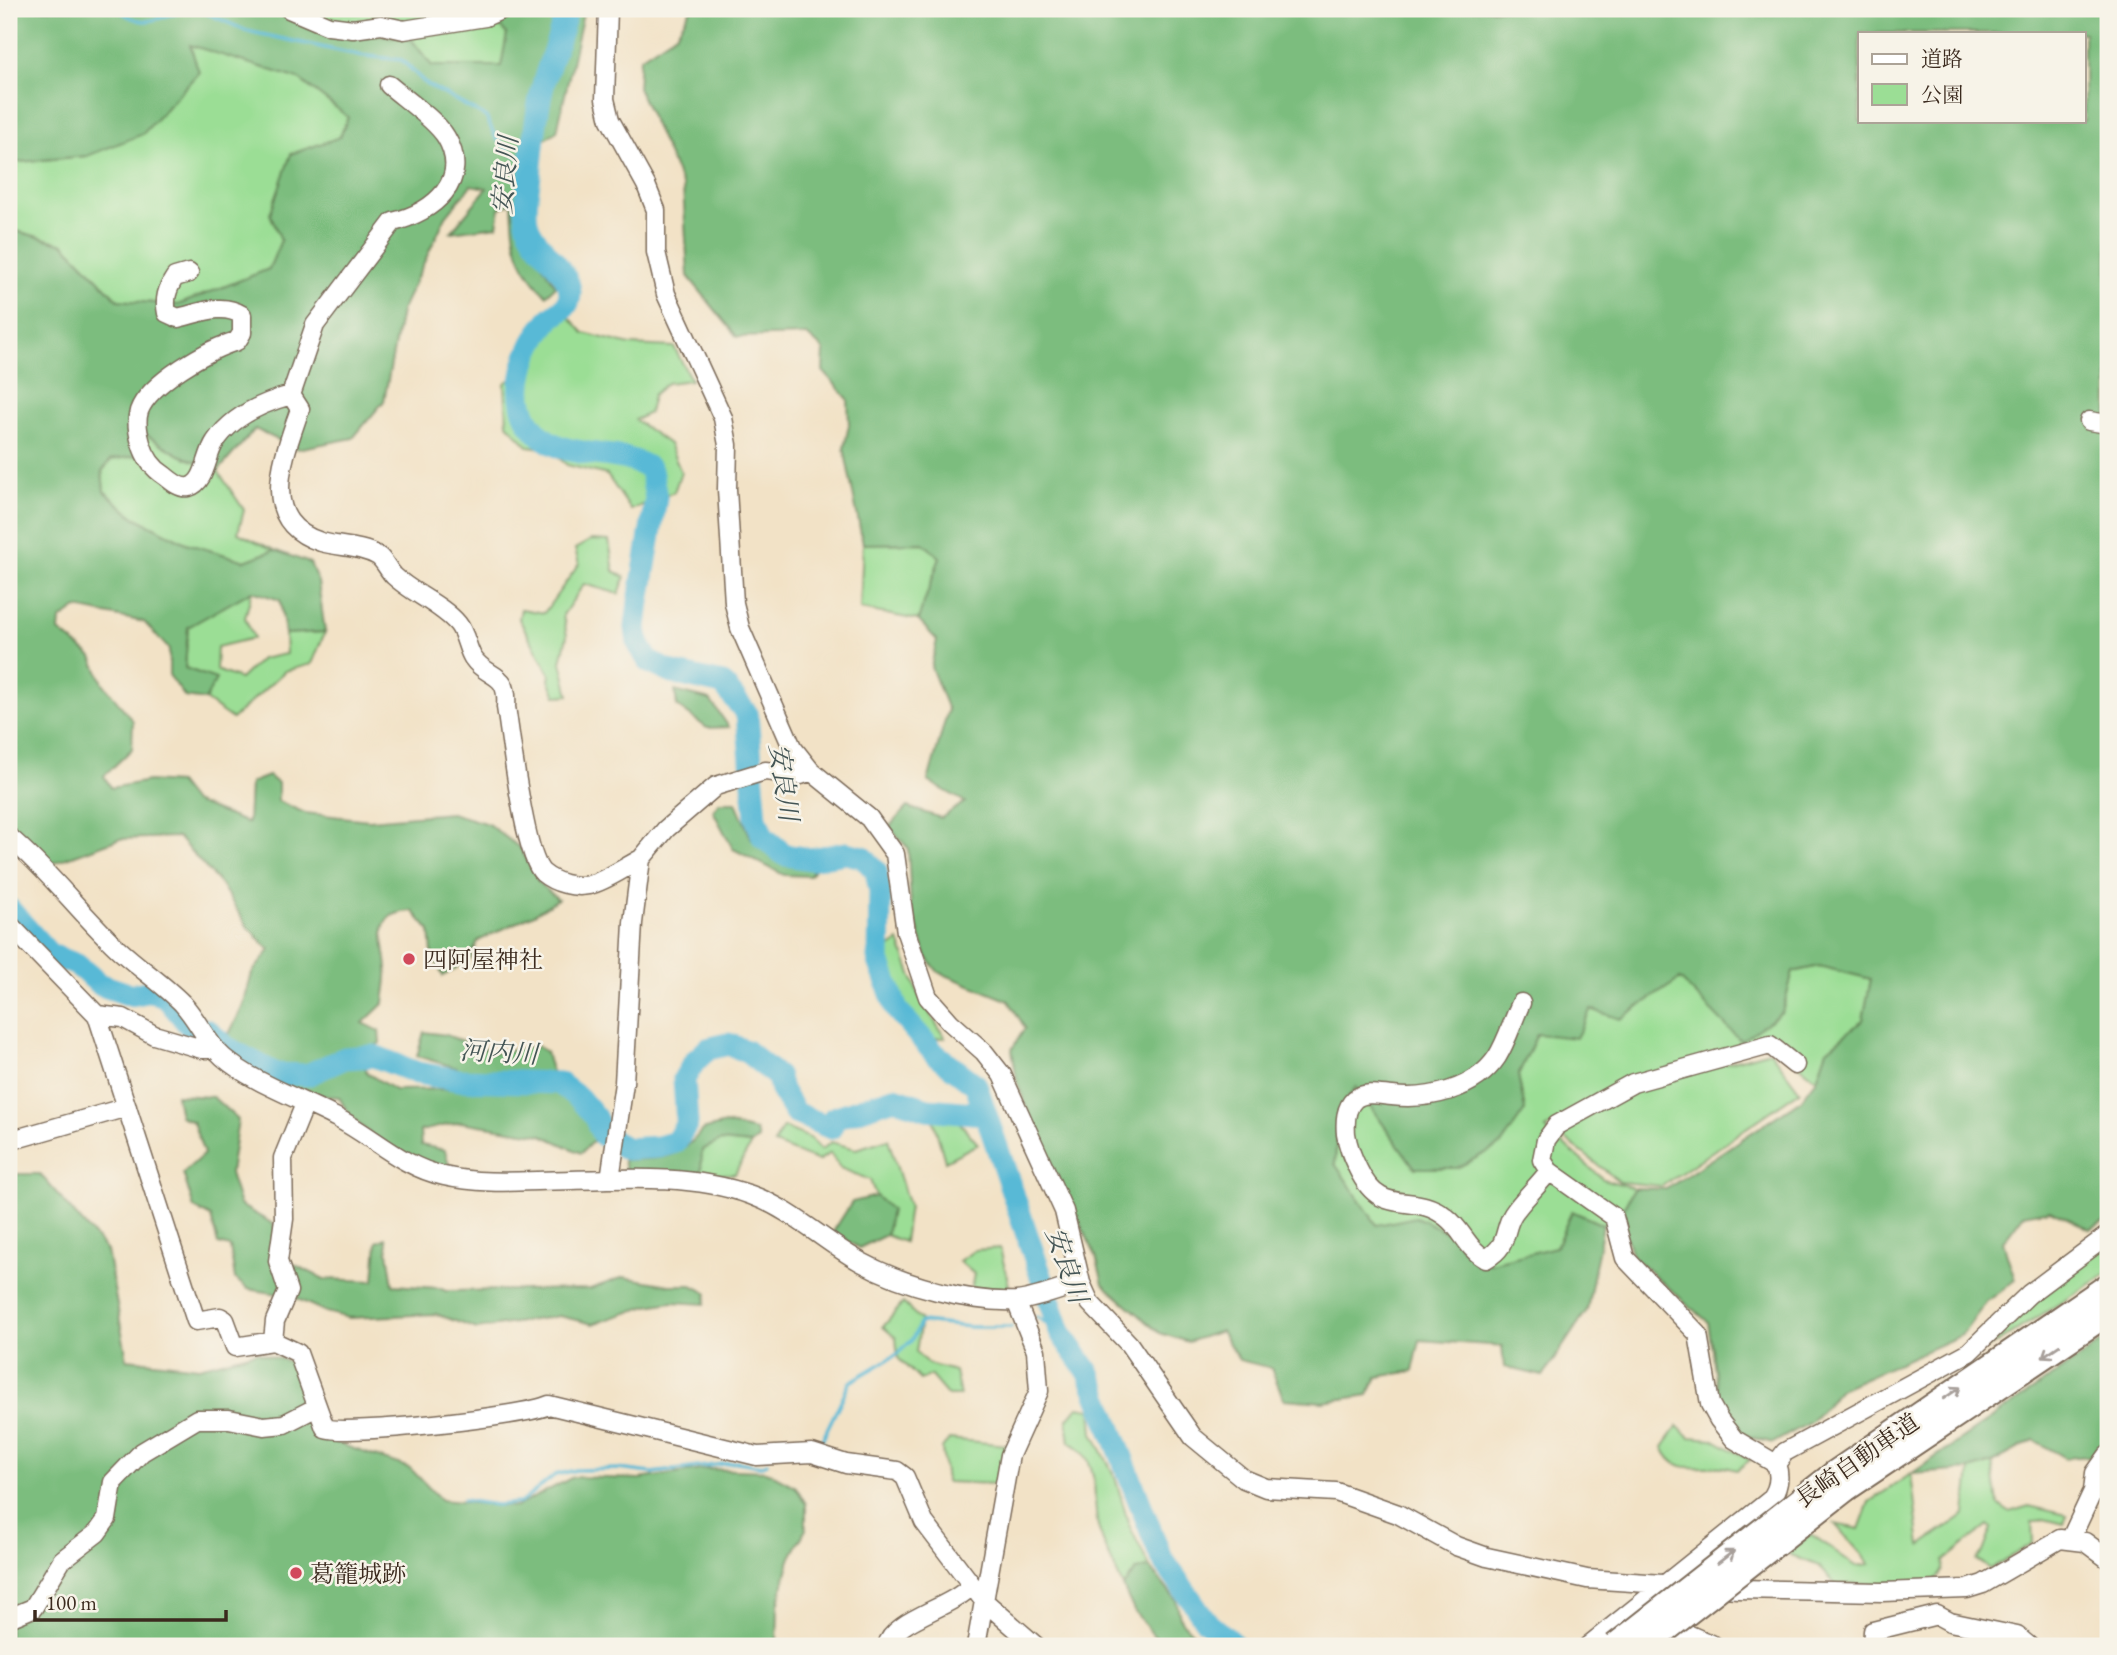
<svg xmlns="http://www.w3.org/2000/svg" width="2117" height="1655" font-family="'EB Garamond','Noto Serif JP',serif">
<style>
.green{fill:#9bde95;stroke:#6b845a;stroke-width:2}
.forest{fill:#7cbd7e;stroke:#5c744e;stroke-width:2;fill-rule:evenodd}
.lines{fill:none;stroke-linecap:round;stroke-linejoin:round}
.stream{stroke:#58b9d6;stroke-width:3.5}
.river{stroke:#58b9d6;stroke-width:23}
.minor-casing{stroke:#7b6a59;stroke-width:21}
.highway-casing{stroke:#7b6a59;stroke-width:28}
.minor{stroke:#fff;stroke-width:18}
.highway{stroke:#fff;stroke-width:24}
.highway-bridge-casing{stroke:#7b6a59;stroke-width:28;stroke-linecap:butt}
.highway-bridge{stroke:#fff;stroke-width:24}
.oneway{stroke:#a79f9a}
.poi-dot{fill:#d1495b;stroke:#f7f3e8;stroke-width:2.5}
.labels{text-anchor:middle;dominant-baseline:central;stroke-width:5;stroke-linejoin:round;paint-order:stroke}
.poi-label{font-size:24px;fill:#3b2a1e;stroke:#f7f3e8;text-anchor:start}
.street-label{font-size:24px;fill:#3b2a1e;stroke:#f7f3e8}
.water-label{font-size:26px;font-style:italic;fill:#455;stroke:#f7f3e8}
</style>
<rect width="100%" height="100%" fill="#f7f3e8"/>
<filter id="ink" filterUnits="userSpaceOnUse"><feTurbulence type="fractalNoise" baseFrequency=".0143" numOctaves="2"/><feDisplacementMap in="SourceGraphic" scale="14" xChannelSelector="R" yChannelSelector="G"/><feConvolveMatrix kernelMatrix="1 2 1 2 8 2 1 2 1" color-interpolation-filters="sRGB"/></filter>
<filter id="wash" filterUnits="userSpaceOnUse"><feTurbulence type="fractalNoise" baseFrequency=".00686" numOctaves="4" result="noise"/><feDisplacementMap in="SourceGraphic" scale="28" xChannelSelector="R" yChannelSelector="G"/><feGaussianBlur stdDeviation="1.57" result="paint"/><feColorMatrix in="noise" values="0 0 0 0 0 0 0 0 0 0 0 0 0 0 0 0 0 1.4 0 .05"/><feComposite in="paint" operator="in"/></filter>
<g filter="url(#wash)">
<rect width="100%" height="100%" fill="#f2e2c6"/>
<path class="green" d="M276,9H484L507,34L502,66H432L411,39L334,32Z
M190,44L299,79L348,117C328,170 291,216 269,269L178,305L118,300L64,244L9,229V163L87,156Z
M569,317L584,333L630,345L674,347L691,380L667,383L653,395L649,413L635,420L669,444L681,472L674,492L631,510L607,475L567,465L549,449L528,446L507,424L505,383L531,368L553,323Z
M143,433L180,455L218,471L244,510L238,533L274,550L245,561L186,543L134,517L104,491L102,471L111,460Z
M591,540L609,541L614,571L625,577L619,594L584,584L563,615L567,636L561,662L569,695L556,696L549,680L550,674L519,619L521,609L544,613L579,564L575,549Z
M923,543L940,557L918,620L860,609L863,544Z
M252,591L245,618L254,638L217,647L216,670L240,679L261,659L286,654L285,634L325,632L312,664L285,671L232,719L205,700L215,679L185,668L188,627Z
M899,941L919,996L945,1038H929L899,1000L886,950Z
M1819,966L1871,979L1863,1020L1827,1050L1817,1079L1769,1041L1630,1079L1546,1129L1603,1179L1634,1188L1619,1216L1603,1225L1572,1211L1556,1247L1478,1266L1448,1232L1377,1225L1335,1164L1338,1111L1356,1087L1415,1168L1525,1111L1518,1075L1537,1034L1591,1009L1620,1019L1680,979L1782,1012L1793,972Z
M1770,1051L1800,1091L1662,1186L1620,1182L1556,1132L1634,1088Z
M956,1118L978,1144L945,1161L933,1120Z
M783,1127L810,1138L821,1150L831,1142L856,1149L888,1139L909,1206L904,1242L886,1235L890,1210L876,1196L870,1180L840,1168L830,1153L818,1161L774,1144Z
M720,1141L751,1144L735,1174H701V1150Z
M2108,1243V1273L1987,1349L2076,1261Z
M1000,1248L1011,1294L971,1290L974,1274L959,1261L975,1250Z
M903,1303L921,1320L916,1352L928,1364L955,1371L960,1396H948L930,1375L920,1380L898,1358L896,1338L883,1327Z
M1078,1407L1091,1409L1093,1433L1115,1477L1129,1525L1150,1568L1136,1570L1123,1587C1115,1567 1103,1546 1098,1526C1091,1498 1103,1460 1070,1442L1067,1420Z
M1678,1426L1690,1437L1713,1439L1750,1460L1737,1470C1704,1459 1678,1482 1663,1447Z
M949,1439L1007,1445L995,1484L946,1482L942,1449Z
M1992,1463L1998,1504L2009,1512L2029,1506L2067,1515L2064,1524L2044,1519L2032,1523L2033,1543L1990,1569L1976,1560L1983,1552L1992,1528L1988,1525L1944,1561L1943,1570L1935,1581L1836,1585L1819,1566L1788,1554L1811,1534L1856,1566L1870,1564L1835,1524L1859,1529L1869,1502L1911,1474L1920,1546L1965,1514L1970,1470Z"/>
<path class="forest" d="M9,9H276L334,32L411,39L432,66H501L507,34L484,9H584L557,131L545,139H530L522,233L556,286L546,295C516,263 514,246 512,202L500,208L497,226L451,232L487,188L471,185L446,216L401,311L384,401L353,438L297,449L255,429L218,471L180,455L143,433L136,456L111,460L102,471L104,491L134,517L186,543L245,561L274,550L310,563L318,582L325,632L285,634L280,600L252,591L188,627L185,668L216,679L205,700L185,697L169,675V649L144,622L77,608L60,620L59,631L92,657L103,683L133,721L132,749L104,776L111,788L148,781L178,783L193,802L248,823L250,783L268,776L278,783V801L305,813L369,820L451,813L488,824L520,848L540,884L558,899L534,914L478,941L470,959L443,976L432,953L430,931L413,911C370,913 385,938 387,969C388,980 385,992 384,1003L363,1023L379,1031L380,1043L362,1054L367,1073L395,1090L457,1089V1068L417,1056L424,1032L446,1035L495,1053L537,1046L546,1052C554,1091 577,1104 598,1136L581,1153L542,1135L461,1122L420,1131L421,1145L445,1150L449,1165C409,1164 356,1133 339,1097C292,1096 271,1079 231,1056L229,1034L243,1006L252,973L270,950L247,926L222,886L178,837L119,839L53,863L9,828V229L64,244L118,300L178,305L269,269L281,240L270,214L291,154L340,137L348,117L299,79L190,45L199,72L143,134L87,156L9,163Z
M691,9H2108V1220L2090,1229L2050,1210L2023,1215L2003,1242L2015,1280L1987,1301L1962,1335L1840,1389L1811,1422L1773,1443L1742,1435L1720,1406L1708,1322L1632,1256L1619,1216L1634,1188L1666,1189L1801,1100L1817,1079L1827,1050L1863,1020L1871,979L1819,966L1793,972L1782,1012L1741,1041L1680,979L1620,1019L1591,1009L1576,1038L1537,1034L1518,1075L1525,1110L1501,1145L1457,1168H1415L1356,1087L1338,1111L1335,1164L1377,1225L1416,1217L1448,1232L1478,1266L1556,1247L1572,1211L1603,1225L1587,1310L1543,1376L1504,1367L1502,1346L1420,1340L1413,1371L1377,1377L1368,1395L1323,1402L1284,1399L1271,1368L1239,1360L1221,1331L1188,1342L1160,1333L1103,1284L1096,1256L1037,1135L1017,1082L1012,1049L1025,1028L1009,1001L938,972L926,956L911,906L908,848L889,827L907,807L941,818L965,802L928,781L948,710L931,667L937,640L918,620L940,557L923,543L863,544L844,448L849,425L848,399L823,371L824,350L807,335L737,337L688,276L683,187L638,88L640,58L676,34ZM1860,33H2084V121H1860Z
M675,691L710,700L729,727L707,728L677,706Z
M719,802H736L751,838L784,860L815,868L809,876L784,875L733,849L713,811Z
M176,1095L213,1097L238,1120L230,1173L240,1205L273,1224L291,1263L324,1279L374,1281L377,1242L386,1238L393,1285L439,1288L446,1291L590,1289L624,1277L669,1285H692L707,1293L705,1304L672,1302L648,1306L593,1324L559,1316L477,1329L436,1314L349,1318L326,1312L291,1296L248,1289L235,1279L230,1247L218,1244L211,1217L194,1208L183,1173L204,1154L193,1122L180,1116Z
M725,1124L756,1131L758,1139L751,1144L720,1141L702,1150L701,1174L626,1175L623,1160C658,1159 680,1160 702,1130Z
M9,1174H40L107,1251L127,1359L199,1367L257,1352L294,1363L319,1437L410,1468L441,1500L516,1507L573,1477L640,1479L707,1469L766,1471L796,1487L806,1504V1529L790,1559L778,1605L777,1646H9Z
M876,1196L891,1210L886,1235L859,1248L833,1232L852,1202Z
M2108,1338V1439L2091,1456L2065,1458L2034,1440L1992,1463L1970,1470L1911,1474Z
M1150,1568L1176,1600L1181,1621L1206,1646H1162L1134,1611L1123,1587L1136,1570Z"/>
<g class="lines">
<path class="stream" d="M118,9C149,35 163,11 194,9
M197,9L247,31L358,55L402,60L426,84L486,117L496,138L509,151L531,163
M1037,1317L1060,1332
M818,1448L850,1382L896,1355L911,1341L921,1322L970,1327H1011
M463,1500L496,1505L520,1503L555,1475L576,1470L618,1469L652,1473L738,1462L761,1466L767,1463"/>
<path class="river" d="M567,9C561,36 548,63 542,90C535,118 533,147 530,175C528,190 524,207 527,222C533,248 571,269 570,294C569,310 557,311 548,321C526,347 511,389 528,420C555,468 616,443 651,470L656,498L639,602L636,627L638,643L649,662L673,673L723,684L747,714L756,818L763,837L785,855L810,859L846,853L863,857L876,871L880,891L879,961L897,1010L935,1054L976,1085L1060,1332L1089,1373L1161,1557L1206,1621L1235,1646
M9,909L49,954L77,965L101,985L131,995L152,991L167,998L189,1025L208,1031L226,1047L276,1074L307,1075L345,1058L374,1056L417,1073L459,1080L559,1083L580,1099L595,1117L603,1135L627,1149L659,1147L676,1142L687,1123L684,1079L695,1061L708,1049L728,1044L746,1051L778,1077L781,1090L795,1113L831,1128L834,1118L894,1098L927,1109L985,1114"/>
</g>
</g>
<g filter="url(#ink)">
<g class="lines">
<g class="minor-casing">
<path id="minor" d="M289,9L329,26L353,29L381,25L404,30L485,17L503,9
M608,9L605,99L610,120L646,185L656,210V252L666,294L723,418L728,445L727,489L734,603L740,628L792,747L811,771L869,818L895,854L906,932L928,997L950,1022L984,1052L1002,1075L1064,1211L1081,1283L1090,1303L1129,1344L1193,1437L1244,1479L1266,1488L1336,1492L1398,1514L1456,1546L1487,1557L1587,1579L1738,1589L1882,1592L1967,1589L1983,1584L2060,1539L2085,1542L2108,1559
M389,85C405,99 436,120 446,137C472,181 433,212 393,222L315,325L291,395L300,409C285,454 255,521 321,542C339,547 361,546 378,556C384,560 388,570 394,576C413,594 441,604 458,624C466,634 467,649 473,658C488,680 509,670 506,707C511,737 524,856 543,873C555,883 574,888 589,885C606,881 625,867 641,859
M189,273L175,277C167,289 164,299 167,313L178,318C200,313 222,302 242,315V333L237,341C210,348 149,383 139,411C136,421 138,433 141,443C145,457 152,468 165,476C171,481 180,489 189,487C206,482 206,455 215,442C232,416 262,403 291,395
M2089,421L2108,424
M9,837C47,869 76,908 112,943C134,965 160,981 182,1003C198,1020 206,1042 223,1057C251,1082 303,1100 337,1118C374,1137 402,1167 444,1176C474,1183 506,1182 537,1181C607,1180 684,1171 751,1195C793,1210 823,1241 861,1262C903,1285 969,1303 1016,1301C1037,1299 1061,1289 1081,1283
M9,924L97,1015L123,1018L154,1035L202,1049H214
M1521,1003C1513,1020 1507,1041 1497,1057C1475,1090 1428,1100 1392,1096C1380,1095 1365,1091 1355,1099C1345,1108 1345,1122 1346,1134C1348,1148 1352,1157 1358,1169C1382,1220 1412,1190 1446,1217C1463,1230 1467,1249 1486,1259C1510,1245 1502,1232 1513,1214C1523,1199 1538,1186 1549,1171L1614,1217L1625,1258L1698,1334L1710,1404L1719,1420L1734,1439L1776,1464C1781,1477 1778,1490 1770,1500L1588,1646
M97,1015L196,1321L220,1317L225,1320L235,1347L273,1341L298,1353L325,1428C346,1436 527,1416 549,1405L757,1456L812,1453L846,1464L897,1471L905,1477L924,1522L984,1601L1036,1646
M9,1141L127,1107
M1549,1171L1542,1160L1546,1140L1557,1125L1633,1083L1770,1045L1795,1065
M610,1179L624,1083L633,923L641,859L666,829L716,786L765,771L801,775L811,771
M273,1341L275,1321L288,1291L278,1261L284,1219L283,1158L305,1104
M1776,1464L1785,1452L1969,1352L2029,1294L2108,1235
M2071,1538L2093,1491L2095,1473L2108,1455
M9,1618L33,1608L62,1560L97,1533L107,1519L113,1482L142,1452L197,1419H229L264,1426L284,1424L317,1407
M1683,1632L1715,1646
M887,1646C892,1620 952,1608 972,1585
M976,1646L1010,1455L1039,1391L1036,1351L1016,1301
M1872,1646L1873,1631L1937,1615L1950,1622L2017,1636L2029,1646"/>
</g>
<g class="highway-casing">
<path id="highway" d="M1835,1473L2108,1286
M1847,1488L2108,1313"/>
</g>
<use href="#minor" class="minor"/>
<use href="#highway" class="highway"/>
<g class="highway-bridge-casing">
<path id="highway-bridge" d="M1615,1646L1835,1473
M1645,1646L1847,1488"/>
</g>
<use href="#highway-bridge" class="highway-bridge"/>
</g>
<defs><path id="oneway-shaft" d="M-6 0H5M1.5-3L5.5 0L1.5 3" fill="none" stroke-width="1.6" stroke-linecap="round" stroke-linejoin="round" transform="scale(1.75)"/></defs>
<g class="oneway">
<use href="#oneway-shaft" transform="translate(2051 1351) rotate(146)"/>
<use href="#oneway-shaft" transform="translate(1952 1393) rotate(-34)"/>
<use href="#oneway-shaft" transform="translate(1726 1557) rotate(-38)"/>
</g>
</g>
<g class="poi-dot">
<circle cx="409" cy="959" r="7"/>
<circle cx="296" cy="1573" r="7"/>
</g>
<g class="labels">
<g class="poi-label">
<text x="423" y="959">四阿屋神社</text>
<text x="310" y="1573">葛籠城跡</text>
</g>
<g class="street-label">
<text transform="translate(1857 1460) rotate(-35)">長崎自動車道</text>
</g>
<g class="water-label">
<text transform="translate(505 175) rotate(-85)">安良川</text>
<text transform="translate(784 782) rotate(82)">安良川</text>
<text transform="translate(499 1052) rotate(3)">河内川</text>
<text transform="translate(1067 1265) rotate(71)">安良川</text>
</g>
</g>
<rect width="2117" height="1655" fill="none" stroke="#f7f3e8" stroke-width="35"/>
<rect x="1858" y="32" width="228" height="91" fill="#f7f3e8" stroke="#aca397" stroke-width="2"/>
<rect x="1872" y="54" width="35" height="10" fill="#ffffff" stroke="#aca397" stroke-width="2"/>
<text x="1921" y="66" font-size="21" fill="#3b2a1e">道路</text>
<rect x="1872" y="84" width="35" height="21" fill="#9bde95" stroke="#aca397" stroke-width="2"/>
<text x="1921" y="102" font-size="21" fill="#3b2a1e">公園</text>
<path d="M35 1610v10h191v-10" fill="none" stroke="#3b2a1e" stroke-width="3.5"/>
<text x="46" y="1610" font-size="21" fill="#3b2a1e" stroke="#f7f3e8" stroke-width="5" paint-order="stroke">100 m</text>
</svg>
